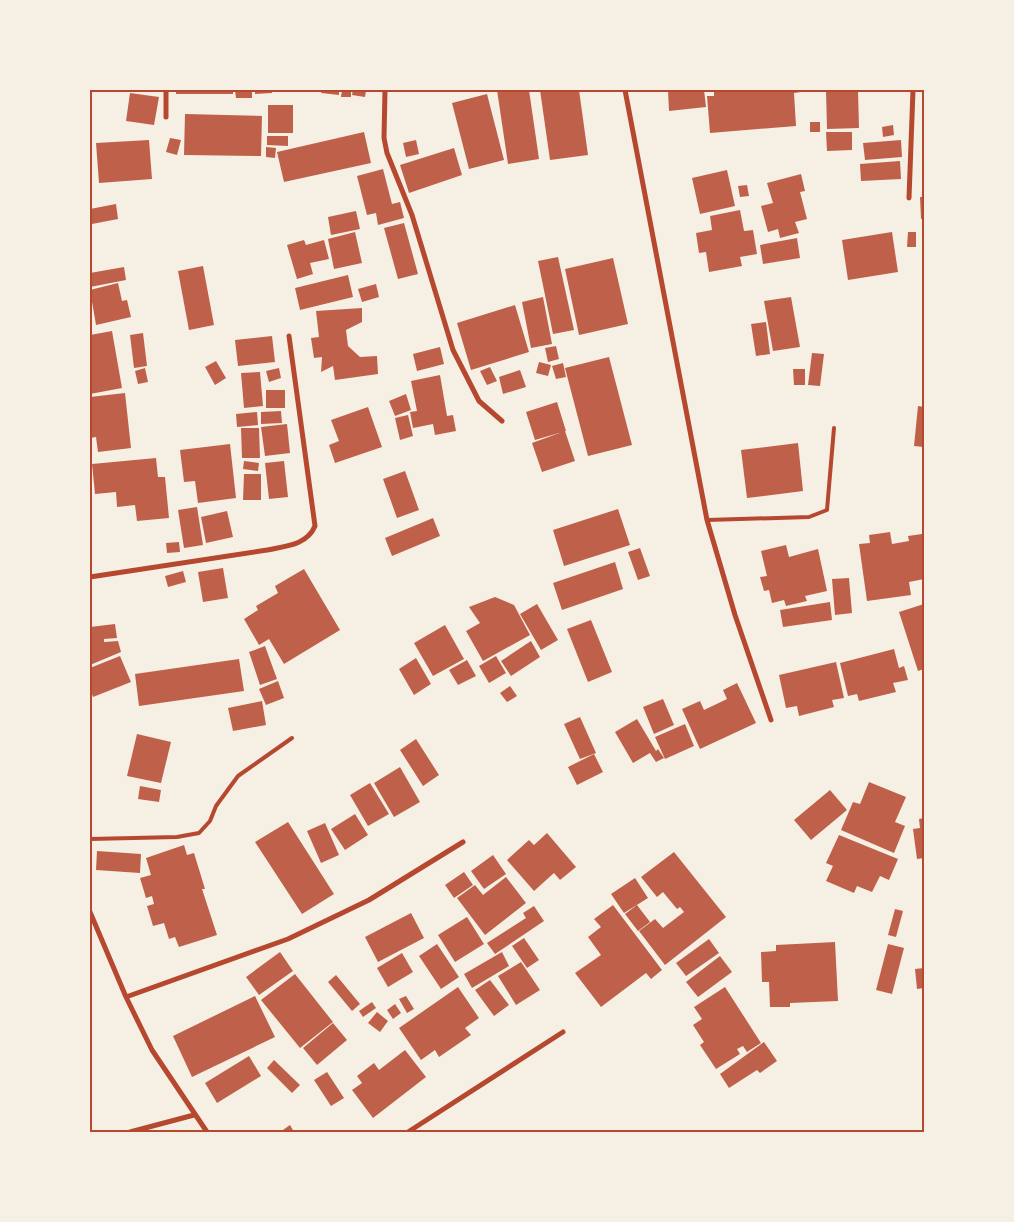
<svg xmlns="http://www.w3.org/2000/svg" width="1014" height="1222" font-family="Roboto,sans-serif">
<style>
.building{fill:#bf614a}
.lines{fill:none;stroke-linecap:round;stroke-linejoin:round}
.service{stroke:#b5482f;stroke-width:4}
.minor{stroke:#b5482f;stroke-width:5}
.neatline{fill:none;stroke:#b5482f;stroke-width:2}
</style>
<rect width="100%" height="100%" fill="#f6efe4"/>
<path class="building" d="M176,90H233V94H176Z
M235,90H252V98H236Z
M255,90H272V93L255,94Z
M295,90H320V92H295Z
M322,90H339V95L321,93Z
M342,90H351V97H341Z
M353,90L366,91L365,97L352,95Z
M497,90H529L539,159L508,164Z
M540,90H579L588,155L550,160Z
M668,90H704L706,107L669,111Z
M714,90H801V92L794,93L796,126L710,133L707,96H714Z
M826,90H858L859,128L827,129Z
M130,93L159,97L154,125L126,121Z
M487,94L504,160L469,169L452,103Z
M268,105H293V133H268Z
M185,114L262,116L261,156L184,155Z
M810,122H820V132H810Z
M893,125L894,135L883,137L882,127Z
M364,132L371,163L284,182L277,152Z
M826,132H852V150L827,151Z
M267,136H288V146L267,145Z
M170,138L181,140L177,155L166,152Z
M149,140L152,179L99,183L96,143Z
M416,140L419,154L406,157L403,143Z
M901,140L902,157L865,160L863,143Z
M266,147L276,148L275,158L266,157Z
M454,148L462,175L409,193L400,165Z
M900,161L901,179L861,181L860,164Z
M383,169L392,204L400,202L404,218L378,225L376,213L367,215L357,176Z
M727,170L735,206L700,214L692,178Z
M801,174L805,191L800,192L807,219L795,222L799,233L780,238L778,229L768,232L761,206L773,203L767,183Z
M747,185L749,196L740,197L738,186Z
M920,197H924V219H921Z
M116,204L118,219L92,224L90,209Z
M740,210L744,231L753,230L757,254L740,257L742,266L709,272L706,252L699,253L696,233L712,230L710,216Z
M356,211L360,229L331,235L328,217Z
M404,223L418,274L398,279L384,228Z
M355,232L362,263L334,269L328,239Z
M892,232L898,272L848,280L842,240Z
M908,232H916V247H907Z
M797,238L800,258L763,264L760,245Z
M304,240L306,245L324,240L329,259L310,263L313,274L297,279L287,245Z
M558,257L574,330L553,334L538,261Z
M613,258L628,324L579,335L565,269Z
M203,266L214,325L189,330L178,271Z
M124,267L126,280L90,287V273Z
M348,275L353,297L300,310L295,288Z
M118,283L122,301L127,300L131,317L96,325L90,290Z
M376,284L379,297L362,302L358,289Z
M543,297L552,344L531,348L522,302Z
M791,297L800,347L773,351L764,301Z
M515,305L529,352L471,370L457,323Z
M362,308V322L346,330L348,346L360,357L377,356L378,374L335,380L333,366L321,372L322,357L314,358L311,338L319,337L316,311Z
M766,322L770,354L756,356L751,324Z
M112,331L122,388L90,394V335Z
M143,333L147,366L134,368L130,335Z
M272,336L275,362L238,366L235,340Z
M556,346L559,359L548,362L545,348Z
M440,347L444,364L417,371L413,354Z
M812,353L824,354L820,386L808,385Z
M609,357L632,445L588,456L565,368Z
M216,361L226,378L215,385L205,367Z
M539,362L551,365L548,376L536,373Z
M563,363L566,377L556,379L552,366Z
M490,367L497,381L487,385L480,371Z
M145,368L148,382L138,384L135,371Z
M279,368L281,378L269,382L266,371Z
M793,369H805V385H794Z
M520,370L526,387L503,394L499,377Z
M260,372L263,406L244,408L241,373Z
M440,375L447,416L453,415L456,431L435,435L433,424L413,428L410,412L417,411L411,381Z
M266,390H285V408H266Z
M125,393L131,448L98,452L96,437L90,438V397Z
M406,394L411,410L395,416L389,401Z
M557,402L566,431L535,440L526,412Z
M918,406L924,407V447L914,446Z
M368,407L382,447L335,463L329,445L339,441L331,420Z
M281,411L282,423L261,424V412Z
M257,412L258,425L237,427L236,414Z
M408,415L413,436L400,440L395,418Z
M287,424L290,453L265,456L261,427Z
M241,428H259L260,458H242Z
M565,431L575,461L542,472L532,443Z
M798,443L803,491L747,498L741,450Z
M230,444L236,498L198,503L195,481L184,482L180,450Z
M156,458L158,477H165L169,518L137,521L135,505L117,507L116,492L95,494L92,464Z
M244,461L259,463L258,471L243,469Z
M284,461L288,497L269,499L265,463Z
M405,471L419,510L397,518L383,479Z
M244,474H261V500H243Z
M197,507L203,545L184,548L178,510Z
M618,509L630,545L564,566L553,530Z
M227,511L233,537L206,543L201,517Z
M433,518L440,536L392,556L385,538Z
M890,532L892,544L909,541L908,536L922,534L924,579L909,582L911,595L867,601L859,544L870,543L869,535Z
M179,542L180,552L167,553L166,543Z
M786,545L789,557L818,549L827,591L805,596L807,601L786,606L784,600L772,603L769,590L764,591L760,577L767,576L761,551Z
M640,548L650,576L638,580L628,552Z
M615,562L623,589L562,610L553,583Z
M223,568L228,598L203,602L198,572Z
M304,569L340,630L284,664L269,639L259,645L244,619L258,610L256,606L278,593L275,586Z
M183,571L186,582L168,587L165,576Z
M849,578L852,613L835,615L832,579Z
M495,597L514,605L530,635L483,661L466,631L480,623L469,607Z
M830,602L832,620L783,627L780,610Z
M537,604L558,640L541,650L520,614Z
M924,604V669L918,671L899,612Z
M591,620L612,672L588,682L567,629Z
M115,624L117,638L104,639V642L118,641L121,652L90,665V627Z
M445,625L464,659L433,676L414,643Z
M531,641L540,657L511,676L501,661Z
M265,646L277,679L260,685L249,652Z
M894,649L899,668L904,666L908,680L893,683L896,692L859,701L857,694L848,696L840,663Z
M120,656L131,682L93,697L90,688V668Z
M496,656L506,673L489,683L479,666Z
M416,658L431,684L414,695L399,669Z
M239,659L244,691L139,706L135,674Z
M467,660L476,676L458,685L449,670Z
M836,662L844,698L832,700L834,707L799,716L797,706L786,708L779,675Z
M278,681L284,698L266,705L259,689Z
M737,683L756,723L700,749L682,709L700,701L704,710L727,699L723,690Z
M510,686L517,696L507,702L500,693Z
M663,699L674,725L654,734L643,707Z
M262,701L266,725L233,731L228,708Z
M580,717L596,753L580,759L564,724Z
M637,719L656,751L658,749L664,758L656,762L650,753L633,763L615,732Z
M685,724L694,746L665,759L655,737Z
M137,734L171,742L161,783L127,776Z
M416,739L439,775L423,786L400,750Z
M594,754L603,772L577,785L568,767Z
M400,767L420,802L394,817L374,783Z
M869,782L906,797L895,822L905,826L894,853L841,830L853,802L860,804Z
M370,783L389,814L368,826L350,795Z
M140,786L161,790L159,802L138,799Z
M830,790L847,810L811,840L794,820Z
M355,814L368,835L345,850L331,829Z
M924,818V858L917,859L913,829L920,828L919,819Z
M288,822L334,894L302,914L255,842Z
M325,823L339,855L321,863L307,831Z
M547,833L576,867L560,880L554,873L534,891L507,860L529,840L534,845Z
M839,835L898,859L889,880L880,876L872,892L857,886L854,893L826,881L833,866L826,863Z
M184,845L187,855L194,853L205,889H202L217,935L179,947L175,937L169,939L164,923L153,926L147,906L154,904L152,896L146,898L140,878L151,875L146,858Z
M97,851L141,854L140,873L96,870Z
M674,852L726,917L665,965L639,931L655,919L663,928L684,912L680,907L677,909L663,892L657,897L641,877Z
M493,855L506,874L484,889L471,871Z
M464,872L473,885L454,898L445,885Z
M506,877L526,903L485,935L457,898L475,885L483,895Z
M635,878L648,898L624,913L611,894Z
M613,905L662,970L651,979L646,973L601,1007L575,973L601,955L588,937L601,927L594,919Z
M637,905L650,922L638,931L625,914Z
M534,906L544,921L495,954L487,943L526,918L523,913Z
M895,909L903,911L896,937L888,935Z
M411,913L424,938L378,962L365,937Z
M467,917L484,944L455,962L438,935Z
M524,938L539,960L527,968L512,946Z
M709,939L719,953L686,976L676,963Z
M835,942L838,1001L790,1003V1007H770L769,982H762L761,952L776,951V945Z
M437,944L459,977L441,989L419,956Z
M888,944L904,948L892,994L876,990Z
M280,952L293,971L259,995L246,977Z
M502,952L509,966L472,988L464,974Z
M402,953L413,972L388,987L377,968Z
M720,956L732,972L698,997L686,982Z
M521,962L540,990L516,1005L498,976Z
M924,968V988L917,989L915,969Z
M295,974L333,1022L300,1048L261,1000Z
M336,975L360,1004L352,1011L328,982Z
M490,980L509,1005L494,1016L475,990Z
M458,987L479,1018L465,1028L471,1035L439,1057L435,1050L421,1060L399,1028Z
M725,987L761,1043L747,1052L743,1046L737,1049L740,1054L716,1069L700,1045L704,1042L693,1025L702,1019L694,1007Z
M255,996L275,1037L192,1077L173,1036Z
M406,996L414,1009L407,1013L399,999Z
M372,1002L376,1008L363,1017L359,1011Z
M395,1004L401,1013L393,1019L387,1010Z
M377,1012L388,1021L380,1032L368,1023Z
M333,1023L347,1040L317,1065L303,1048Z
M764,1042L777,1061L760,1073L757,1070L729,1088L720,1074Z
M405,1050L426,1077L373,1118L352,1090L362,1083L357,1076L374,1063L379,1070Z
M249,1056L261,1076L217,1103L205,1083Z
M274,1060L300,1085L292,1093L267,1068Z
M327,1072L344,1098L331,1106L314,1080Z
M290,1125L294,1132H280Z"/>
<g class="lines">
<path class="service" d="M707,520L809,517L827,510L834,428
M90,839L177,837L199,833L210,821L216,806L238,776L292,738"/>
<path class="minor" d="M166,90V117
M385,90L384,138L387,153L412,215L453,350L479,401L502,421
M625,90L707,520L735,615L771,720
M909,198L913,90
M90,577L267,550C286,546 307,545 315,526L289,336
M90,912L126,997L152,1050L207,1132
M126,997L288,939L369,900L463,842
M130,1132L194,1115
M408,1132L563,1032"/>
</g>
<rect width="1014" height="1222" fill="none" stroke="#f6efe4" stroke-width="182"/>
<rect x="91" y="91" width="832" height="1040" class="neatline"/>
</svg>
